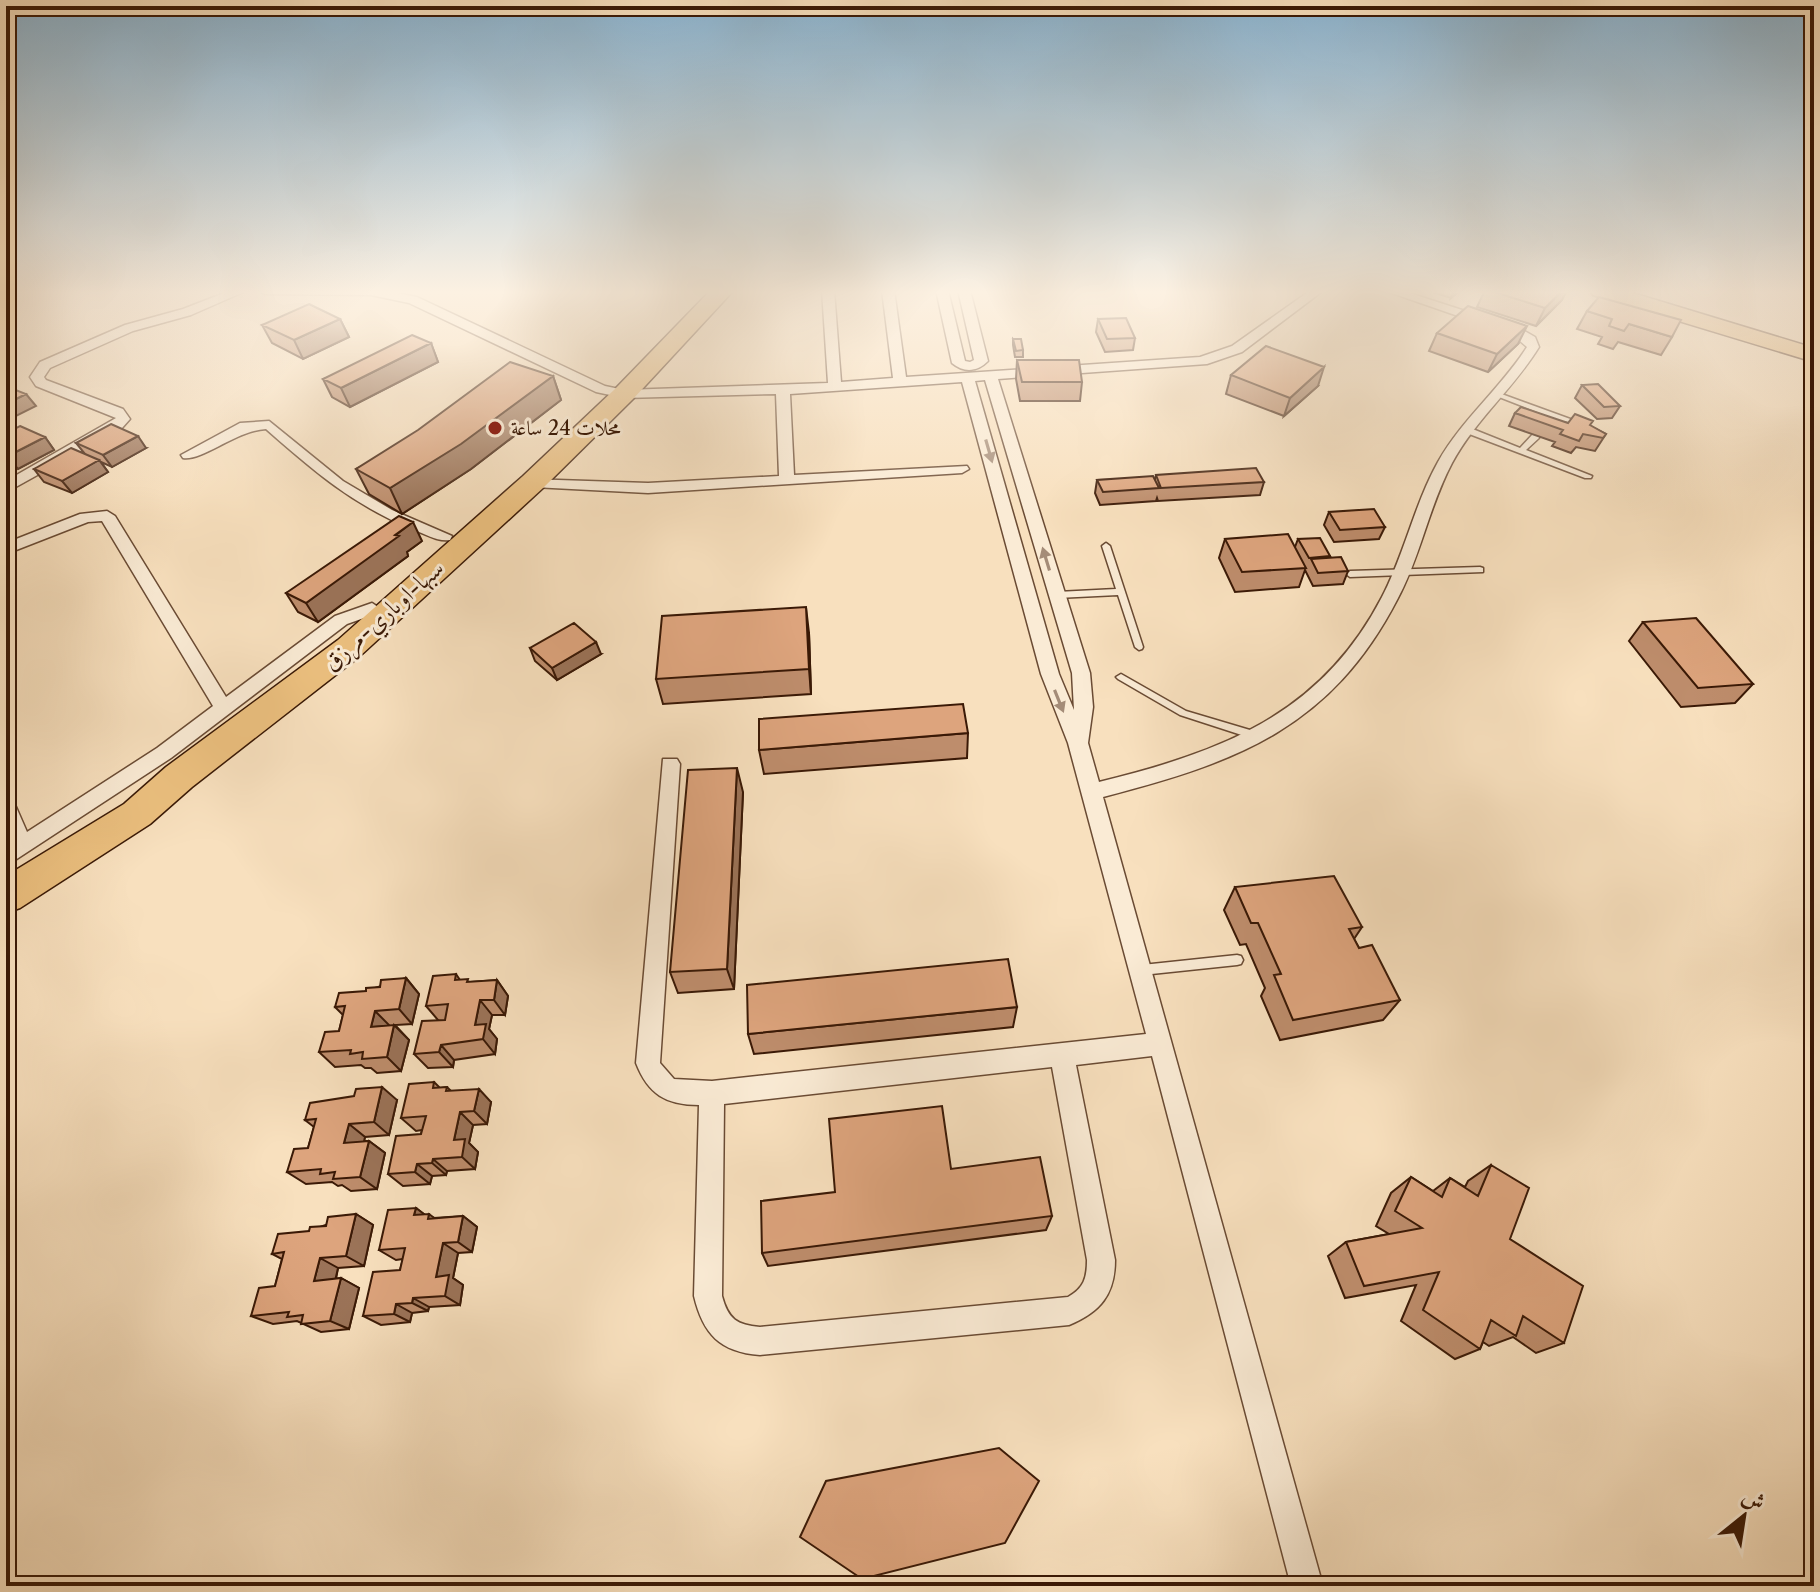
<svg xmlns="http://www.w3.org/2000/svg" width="1820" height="1592" font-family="'Libre Caslon Text',Amiri,serif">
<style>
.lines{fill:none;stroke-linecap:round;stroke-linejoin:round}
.lane-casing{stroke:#6a4b34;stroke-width:3}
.street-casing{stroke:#6a4b34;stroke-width:3}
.highway-casing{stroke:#3a1906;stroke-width:3}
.lane{fill:#faebd5;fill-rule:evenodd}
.street{fill:#faebd5;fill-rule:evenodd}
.highway{fill:#ecc07f;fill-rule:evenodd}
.wall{fill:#be8d6c;stroke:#3a1906;stroke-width:2}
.shaded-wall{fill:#9b7358;stroke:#3a1906;stroke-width:2}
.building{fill:#dda47d;stroke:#3a1906;stroke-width:2}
.oneway{fill:#a48c78}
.poi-dot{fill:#8f2418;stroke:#faebd5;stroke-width:3}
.labels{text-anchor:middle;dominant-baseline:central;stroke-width:6;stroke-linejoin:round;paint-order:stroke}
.far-poi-label{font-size:20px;fill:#3a1906;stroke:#faebd5;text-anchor:start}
.street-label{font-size:24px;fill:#3a1906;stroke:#faebd5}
</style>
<rect width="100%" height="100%" fill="#f8e0be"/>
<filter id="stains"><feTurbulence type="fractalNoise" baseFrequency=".0025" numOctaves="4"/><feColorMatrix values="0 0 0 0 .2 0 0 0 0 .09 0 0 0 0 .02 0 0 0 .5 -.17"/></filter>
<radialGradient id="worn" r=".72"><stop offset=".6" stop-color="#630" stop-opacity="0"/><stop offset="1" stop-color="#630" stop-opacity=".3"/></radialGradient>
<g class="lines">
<g class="lane-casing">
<path id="lane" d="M1496,392L1584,424L1585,426L1578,428L1494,395L1493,394Z
M1464,428H1470L1520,448L1533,434H1539V438L1526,450L1592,476L1591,478H1585L1464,432Z
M1106,543L1110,546L1143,647L1142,649L1139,650L1135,647L1118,595L1057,598L1053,595L1057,592L1116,589L1102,546Z
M1480,567L1483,568V572L1350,577L1346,574L1350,571Z
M1121,674L1186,711L1260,733L1262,736L1257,740L1180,715L1118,679L1116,677Z
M1237,955L1241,956L1243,960L1241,964L1237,965L1142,975L1138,974L1136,970L1138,966L1142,965Z"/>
</g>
<g class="street-casing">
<path id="street" d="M232,290H248L191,315L133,331L50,368L44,377L46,380L123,409L130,419L122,428L14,488L6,489V481L116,418L36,386L30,377L40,362L125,325L183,309Z
M259,290H382L417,297L605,386L624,390L828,383L822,290H834L841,382L893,378L882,290H894L906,377L1200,357L1232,346L1311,290H1324L1242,352L1207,364L998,379L1090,673L1093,707L1088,743L1099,782C1221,752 1321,715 1382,597C1405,553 1414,505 1438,462C1462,419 1501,388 1527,347L1513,335L1383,290H1400L1521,329L1535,337L1539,347C1514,388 1475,420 1452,463C1429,506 1421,555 1398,598C1331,728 1238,762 1103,797L1323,1586H1291L1152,1056L1076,1065L1115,1260C1115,1295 1100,1312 1069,1325L760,1355C720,1352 703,1334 694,1296L699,1105C666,1105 648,1094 636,1063L663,759H677L680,764L660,1063L674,1079L712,1081L1146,1034L1068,743L1041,674L962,382L790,394L794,475L967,466L969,469L962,473L648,493L533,487L525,482L528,479L648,483L779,476L776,394L624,398L596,392L409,303L371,295L265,294ZM985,380L1072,673L1074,710L1059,674L975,381ZM1052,1067L1087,1260C1087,1278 1084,1288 1068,1297L760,1327C737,1325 728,1319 722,1296L724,1104Z
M936,290H948L965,361L970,362L974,360L958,290H970L988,361C977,372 964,373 952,363Z
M269,421L343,481L392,510L452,536L450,540C438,542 425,534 414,530C353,505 315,472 266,429C235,431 203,461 183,458L181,455L240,423Z
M107,511L115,516L226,697L335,616L372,603L381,609L378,613L347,624L171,758L6,866V846L10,843L6,832V798L13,800L27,832L157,748L213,706L102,521L88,522L6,554V543L80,514Z"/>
</g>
<g class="highway-casing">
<path id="highway" d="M711,290H734L633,399L543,488L360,656L192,787L150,824L20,908L6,913V876L124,804L166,767L338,640L523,476L615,389Z
M1590,290H1623L1814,348V362L1593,295Z"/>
</g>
<use href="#lane" class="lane"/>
<use href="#street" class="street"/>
<use href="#highway" class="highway"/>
</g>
<path class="wall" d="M1426,290H1461L1451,298Z
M1485,290H1567L1562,300L1536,326L1477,307Z
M1587,311L1672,337L1661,355L1618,342L1613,349L1598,344L1602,337L1577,329Z
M340,319L349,337L303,359L272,343L262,325Z
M1098,319L1135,338L1133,350L1105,352L1096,332Z
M1437,333L1518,344L1488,372L1429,351Z
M1013,339L1023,350V357H1015L1013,345Z
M431,343L438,362L350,407L332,397L323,379Z
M1017,360L1082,382L1080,401H1020L1016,379Z
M1231,375L1318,386L1284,416L1226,394Z
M553,376L561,400L471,469L402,514L369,494L356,469Z
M1582,385L1620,406L1612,418L1597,419L1575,398Z
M1515,413L1568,423L1590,426L1606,434L1595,451L1576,447L1571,453L1552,446L1555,442L1509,426Z
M6,433L45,437L54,450L18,469L6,464Z
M76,443L146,448L112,467L101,462L108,472L72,493L44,482L34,469L85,454Z
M1156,475L1264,482L1260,495L1158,501L1157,498L1156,501L1100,505L1095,493L1097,480L1155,479Z
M1329,512L1385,527L1379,539L1334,542L1324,525Z
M1225,539L1295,547L1298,539L1330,556V558L1348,571L1343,584L1313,586L1305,570L1299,587L1235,592L1219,558Z
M422,541L407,552L408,556L318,622L298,612L286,593Z
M1643,622L1753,684L1735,703L1681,707L1629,641Z
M809,633L811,694L663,704L656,679Z
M530,648L601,654L557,680L535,661Z
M968,733L967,758L764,774L759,750Z
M743,792L734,989L678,993L670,972Z
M1235,887L1362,927L1354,939L1359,948L1400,1000L1383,1020L1280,1040L1261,996L1265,988L1246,944L1240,945L1224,910Z
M456,974L460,980L470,982L497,980L508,996L505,1015H492L489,1029L497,1039L495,1054L454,1060L453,1067L428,1068L414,1054L438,1020L426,1006Z
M406,978L419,994L412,1024L395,1025L409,1040L401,1071L377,1073L371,1068H365L361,1065L335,1067L319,1052L339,1031L343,1015L335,1007L366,991Z
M1017,1007L1013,1027L754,1054L748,1034Z
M434,1082L440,1088L447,1087L451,1091L491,1102L487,1124L473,1125L469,1143L478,1152L475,1169L447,1171L446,1175L432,1176L430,1184L403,1186L388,1174L421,1134L422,1130L416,1131L401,1118Z
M397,1100L389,1135L365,1137L364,1141H369L385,1153L377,1189L351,1191L342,1185L338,1186L332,1182L306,1184L287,1172L308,1148L314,1127L305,1120Z
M1491,1165L1510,1239L1564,1343L1536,1353L1513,1337L1489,1346L1483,1342L1480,1349L1455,1359L1401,1321L1416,1285L1345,1298L1328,1256L1346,1242L1389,1234L1376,1226L1391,1193L1411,1177L1433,1191L1450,1178L1465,1187L1468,1181Z
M951,1169L1052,1216L1046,1230L768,1266L762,1253L835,1192Z
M416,1208L425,1215L434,1218L463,1216L477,1227L472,1252L458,1253L453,1278L463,1285L460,1305L429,1307L428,1311L412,1313L410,1322L381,1325L363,1316L400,1270L403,1259L396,1260L379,1250Z
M356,1214L373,1225L364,1266L338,1268L336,1279L341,1278L359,1288L349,1329L321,1332L297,1321L273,1324L251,1316L275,1286L282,1259L272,1254L309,1231Z"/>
<path class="shaded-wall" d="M1454,290H1461L1451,298Z
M1563,290H1567L1562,300L1536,326L1545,308Z
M340,319L349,337L303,359L294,340Z
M1527,326L1518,344L1488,372L1497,354Z
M431,343L438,362L350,407L341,388Z
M1324,367L1318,386L1284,416L1290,398Z
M553,376L561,400L471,469L402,514L390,488Z
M26,394L36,406L6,421V404Z
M138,436L146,448L112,467L103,455Z
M45,437L54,450L18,469L8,456Z
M99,460L108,472L72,493L62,481Z
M413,522L422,541L407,552L408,556L318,622L306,603Z
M806,607L809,633L811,694L809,669Z
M596,642L601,654L557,680L552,668Z
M737,768L743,792L734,989L727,969Z
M406,978L419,994L412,1024L399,1009Z
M497,980L508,996L505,1015L494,1000Z
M480,1000L492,1015L489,1029L497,1039L495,1054L483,1039L475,1025Z
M375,1011L390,1026L371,1027Z
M394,1025L409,1040L401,1071L387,1057Z
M441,1045L454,1060L453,1067L439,1052Z
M382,1087L397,1100L389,1135L374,1122Z
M479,1089L491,1102L487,1124L474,1111Z
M460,1112L473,1125L469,1143L478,1152L475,1169L462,1157L454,1140Z
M349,1124L365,1137L361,1155L344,1143Z
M369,1141L385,1153L377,1189L360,1177Z
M433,1159L447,1171L446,1175L432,1163Z
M417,1164L432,1176L430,1184L415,1172Z
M416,1208L428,1217L429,1214L444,1225L414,1215Z
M356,1214L373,1225L364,1266L346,1256Z
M463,1216L477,1227L472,1252L458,1242Z
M443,1243L458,1253L453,1278L463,1285L460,1305L445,1296L436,1277Z
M320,1258L338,1268L333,1290L314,1281Z
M341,1278L359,1288L349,1329L330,1321Z
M413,1298L429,1307L428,1311L412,1303Z
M396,1304L412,1313L410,1322L394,1314Z"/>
<path class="building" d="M1488,290H1563L1545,308Z
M1599,297L1681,320L1672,337L1629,324L1624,331L1609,326L1612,319L1587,311Z
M309,304L340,319L294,340L262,325Z
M1468,306L1527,326L1497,354L1437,333Z
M1126,318L1135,338L1107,339L1098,319Z
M412,335L431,343L341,388L323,379Z
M1013,339H1021L1023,350L1016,351Z
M1266,346L1324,367L1290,398L1231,375Z
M1017,360H1079L1082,382H1022Z
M510,362L553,376L461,444L390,488L356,469L418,430Z
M1598,384L1620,406L1604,407L1582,385Z
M6,387H8L26,394L6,404Z
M1521,407L1568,423L1575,414L1593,421L1590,425L1606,434L1603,438L1583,434L1579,441L1560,434L1563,430L1515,413Z
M111,424L138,436L103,455L76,443Z
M20,426L45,437L8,456H6V433Z
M71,448L99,460L62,481L34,469Z
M1256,468L1264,482L1161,488L1156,475Z
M1153,476L1159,488L1103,492L1097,480Z
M1374,509L1385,527L1340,530L1329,512Z
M399,516L413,522L395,535L399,536L306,603L286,593Z
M1288,534L1306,568L1242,572L1225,539Z
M1320,538L1330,556L1309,558L1298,539Z
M1341,557L1348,571L1318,573L1311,559Z
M806,607L809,669L656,679L662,616Z
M1696,618L1753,684L1698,688L1643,622Z
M574,623L596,642L552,668L530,648Z
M963,704L968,733L759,750V719Z
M737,768L727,969L670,972L688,770Z
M1334,876L1362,927L1349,929L1359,948L1372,945L1400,1000L1293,1020L1274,975L1281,974L1258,923H1251L1235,887Z
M1008,959L1017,1007L748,1034L747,985Z
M456,974L455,980L468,979L467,982L497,980L494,1000H480L475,1025L486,1024L483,1039L441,1045L439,1052L414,1054L422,1021L445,1020L448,1004L426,1006L433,976Z
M406,978L399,1009L375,1011L371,1027L394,1025L387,1057L362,1059L363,1052L350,1054L351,1050L319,1052L325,1032L339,1031L345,1006L335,1007L339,993L366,991V988L380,987L381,980Z
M434,1082L433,1088L447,1087L446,1091L479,1089L474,1111L460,1112L454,1140L465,1139L462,1157L433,1159L432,1163L417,1164L415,1172L388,1174L396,1136L421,1134L426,1116L401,1118L409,1084Z
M382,1087L374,1122L349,1124L344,1143L369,1141L360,1177L333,1179L335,1172L320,1174L321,1169L287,1172L294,1149L308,1148L316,1119L305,1120L310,1103L354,1096L356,1089Z
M942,1106L951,1169L1040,1157L1052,1216L762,1253L761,1201L835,1192L829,1119Z
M1491,1165L1529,1188L1510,1239L1583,1286L1564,1343L1523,1316L1516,1336L1491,1320L1480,1349L1423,1310L1439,1272L1364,1286L1346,1242L1422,1228L1395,1211L1411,1177L1442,1197L1450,1178L1478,1196Z
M416,1208L414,1215L429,1214L428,1219L463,1216L458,1242L443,1243L436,1277L449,1275L445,1296L413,1298L412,1303L396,1304L394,1314L363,1316L373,1272L400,1270L405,1248L379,1250L388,1210Z
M356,1214L346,1256L320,1258L314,1281L341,1278L330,1321L301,1324L303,1315L287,1317L289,1312L251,1316L259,1288L275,1286L284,1252L272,1254L278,1234L309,1231L310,1227L326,1226L328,1217Z
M999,1448L1039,1481L1005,1543L862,1579L800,1537L826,1481Z"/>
<defs><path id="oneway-solid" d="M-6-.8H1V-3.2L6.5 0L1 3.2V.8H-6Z" transform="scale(2)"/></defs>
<g class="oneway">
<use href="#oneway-solid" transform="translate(989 451) rotate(74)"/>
<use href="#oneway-solid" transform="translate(1046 559) rotate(-107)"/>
<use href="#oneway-solid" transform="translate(1059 701) rotate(68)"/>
</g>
<linearGradient id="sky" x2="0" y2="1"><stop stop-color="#8bb7d6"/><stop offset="0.57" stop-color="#fcf1e2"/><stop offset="1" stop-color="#fcf1e2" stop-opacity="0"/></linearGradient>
<rect width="1820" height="513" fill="url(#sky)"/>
<circle class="poi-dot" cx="495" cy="428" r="8"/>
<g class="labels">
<g class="far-poi-label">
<text x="511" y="428">محلات 24 ساعة</text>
</g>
<g class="street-label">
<text transform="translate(383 615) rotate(-42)">سبها-اوباري-مرزق</text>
</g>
</g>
<rect width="1820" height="1592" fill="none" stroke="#f8e0be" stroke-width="32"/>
<rect x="8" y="8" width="1804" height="1576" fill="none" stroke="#3a1906" stroke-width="4"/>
<rect x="16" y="16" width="1788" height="1560" fill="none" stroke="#3a1906" stroke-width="2"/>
<g transform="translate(1744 1516) rotate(30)" stroke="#faebd5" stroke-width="6" paint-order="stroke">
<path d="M0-6L14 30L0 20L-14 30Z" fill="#3a1906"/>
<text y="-12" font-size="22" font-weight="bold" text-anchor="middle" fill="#3a1906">ش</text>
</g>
<rect width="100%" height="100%" filter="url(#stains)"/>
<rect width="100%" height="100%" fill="url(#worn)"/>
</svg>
